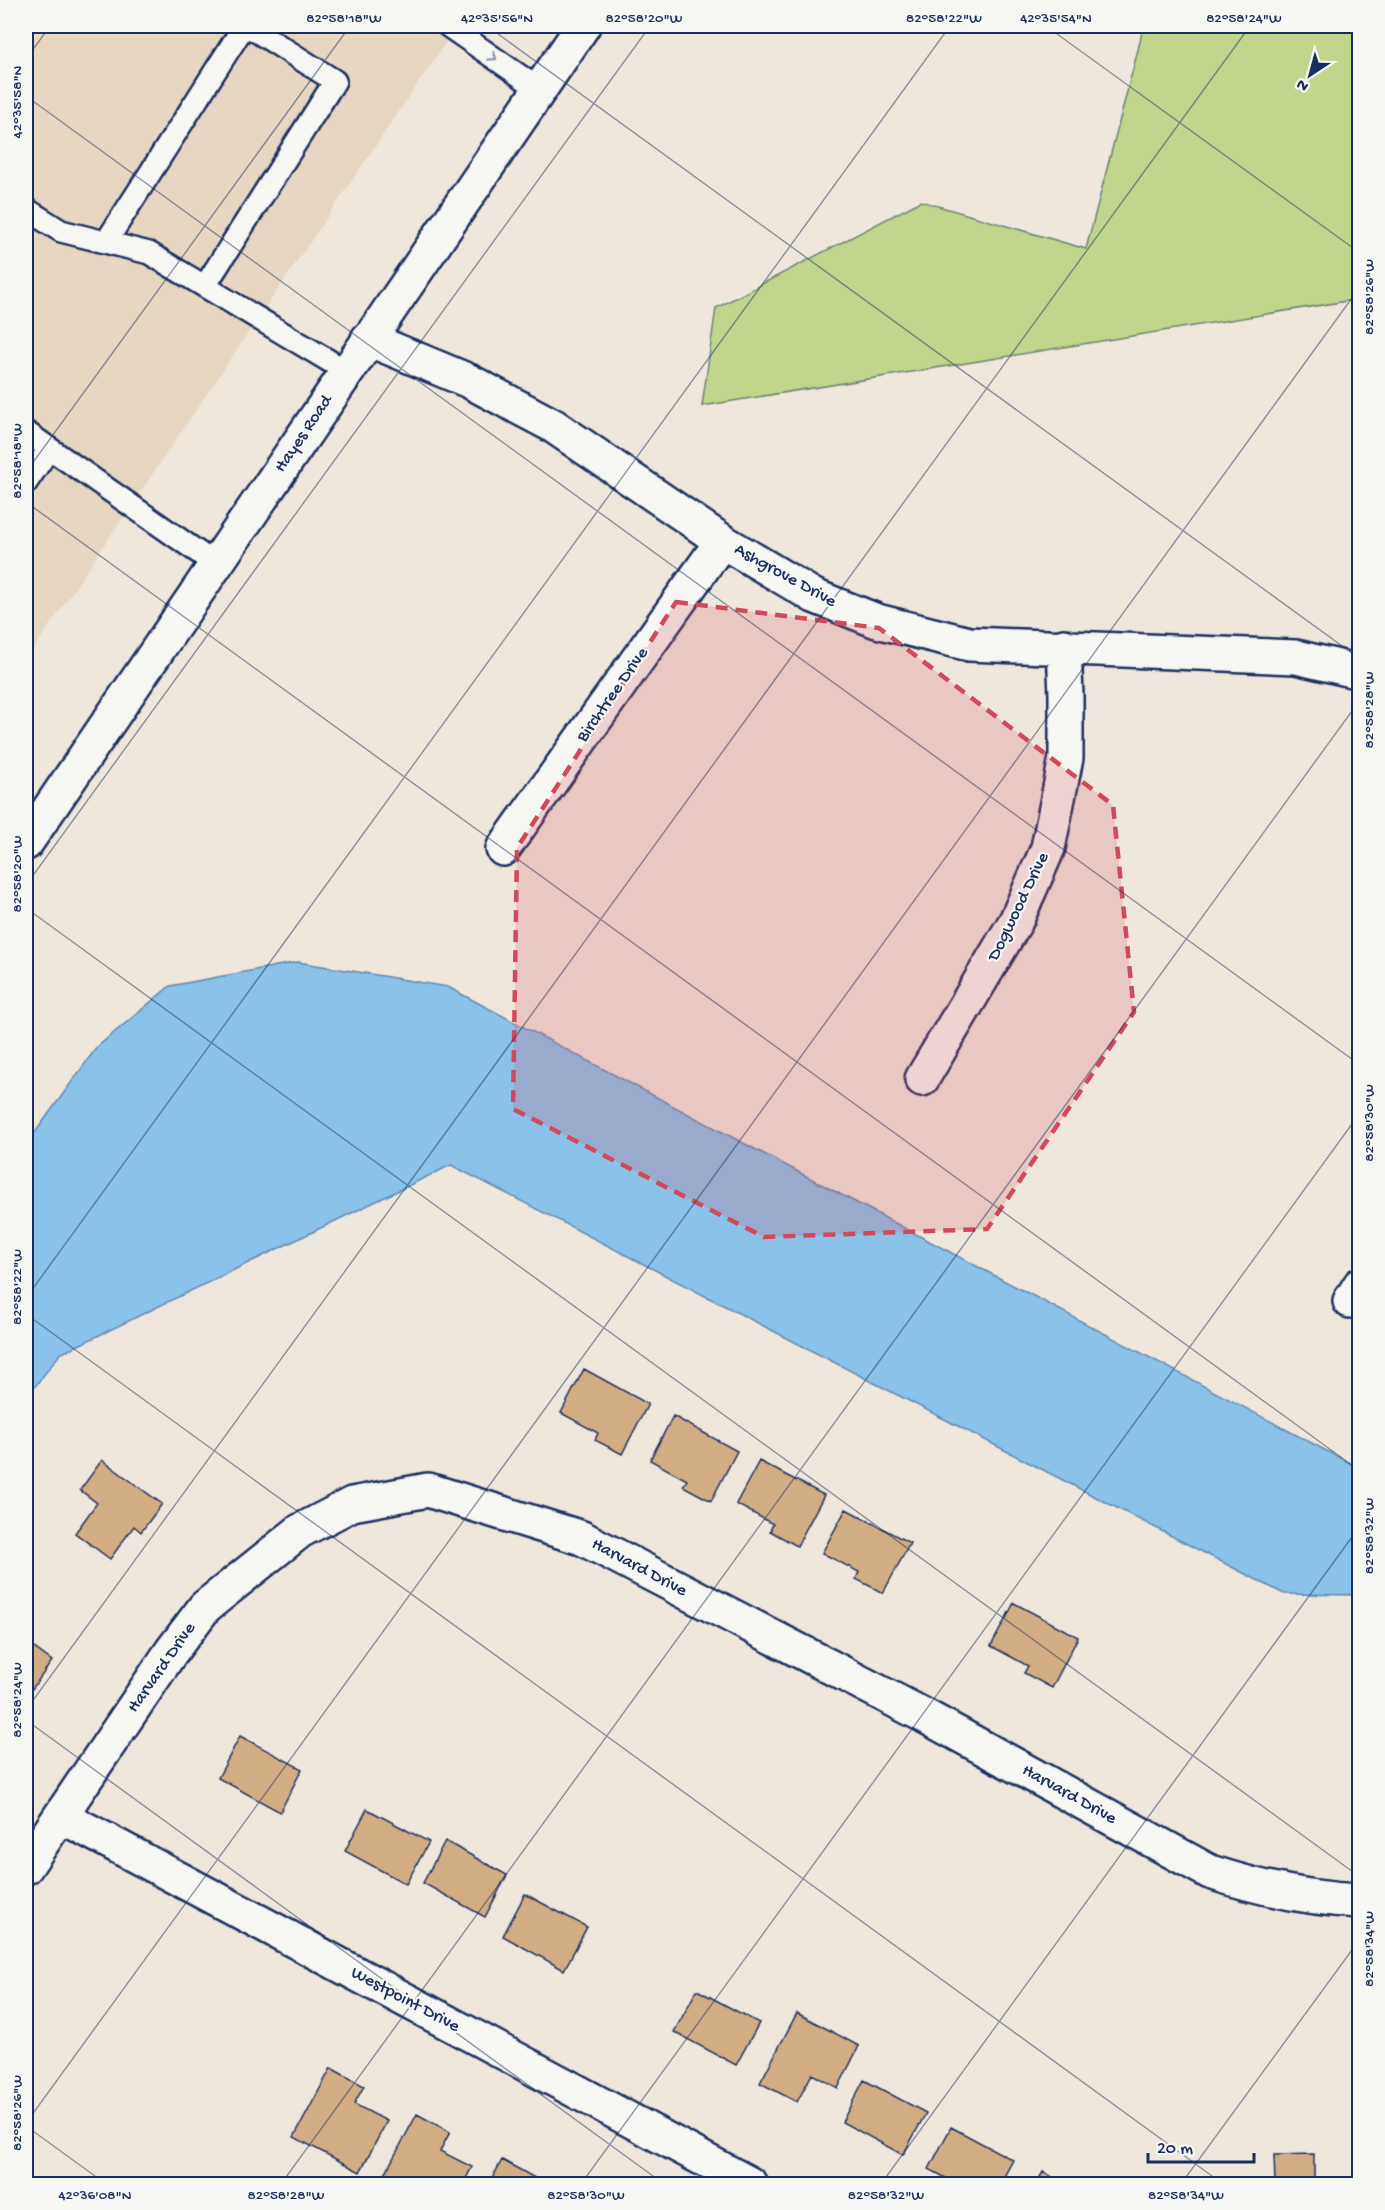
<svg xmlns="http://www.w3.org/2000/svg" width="1385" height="2210" font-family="'Gochi Hand',sans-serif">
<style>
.built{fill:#e6d6c2}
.green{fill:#c1d68c;stroke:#6e8275;stroke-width:1.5}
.water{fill:#8bc2e9;stroke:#5e87b1;stroke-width:1.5}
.building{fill:#d2ad84;stroke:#1b2f5e;stroke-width:1.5}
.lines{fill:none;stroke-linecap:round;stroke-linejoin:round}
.service-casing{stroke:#1b2f5e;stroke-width:26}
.minor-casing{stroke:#1b2f5e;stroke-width:38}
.tertiary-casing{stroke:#1b2f5e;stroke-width:38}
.service{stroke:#f6f6f2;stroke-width:21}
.minor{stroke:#f6f6f2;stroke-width:33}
.tertiary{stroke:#f6f6f2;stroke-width:33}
.oneway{stroke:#8892a8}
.marked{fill:#d1495b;fill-opacity:0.2;stroke:#d1495b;stroke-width:4.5;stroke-dasharray:12 8;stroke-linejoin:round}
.ticks{fill:none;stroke:#1b2f5e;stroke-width:1.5;stroke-opacity:0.45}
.labels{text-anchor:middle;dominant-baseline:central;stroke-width:4.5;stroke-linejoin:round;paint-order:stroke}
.street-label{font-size:18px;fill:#1b2f5e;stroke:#f6f6f2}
.neatline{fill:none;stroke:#1b2f5e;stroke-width:2}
.ticks-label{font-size:15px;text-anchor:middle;fill:#1b2f5e}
</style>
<rect width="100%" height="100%" fill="#efe7dc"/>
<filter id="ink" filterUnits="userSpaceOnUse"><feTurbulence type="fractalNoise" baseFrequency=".0167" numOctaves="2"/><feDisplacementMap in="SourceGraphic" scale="12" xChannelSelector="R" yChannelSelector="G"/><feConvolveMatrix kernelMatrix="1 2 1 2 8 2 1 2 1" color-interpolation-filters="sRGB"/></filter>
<g filter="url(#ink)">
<path class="built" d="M26,26H457L26,660Z"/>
<path class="green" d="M1143,26H1359V299L702,406L716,308L921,201L1086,249L1140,42Z"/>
<path class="water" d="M298,962L448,987L1359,1468V1595L1284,1594L451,1165L60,1354L26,1398V1145L97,1047L170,986Z"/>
<path class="building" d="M584,1369L648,1404L622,1454L595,1440L598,1433L561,1413Z
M673,1416L737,1451L711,1501L683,1486L687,1480L650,1460Z
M102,1460L162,1504L141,1532L134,1526L110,1559L75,1533L97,1503L80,1490Z
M759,1461L824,1495L797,1546L770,1531L773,1524L736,1504Z
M846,1509L910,1543L883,1593L856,1579L859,1572L822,1553Z
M1014,1603L1078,1637L1052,1688L1024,1673L1028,1666L991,1646Z
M26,1642L52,1661L32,1689L26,1684Z
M240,1736L302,1769L280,1812L218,1778Z
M367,1809L429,1842L406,1884L345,1851Z
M445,1841L507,1875L485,1917L423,1883Z
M525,1894L587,1927L564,1970L503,1936Z
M697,1990L759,2023L736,2065L674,2032Z
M797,2013L859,2046L838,2088L812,2074L797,2102L760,2083Z
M331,2068L364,2086L354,2104L387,2121L360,2172L294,2137Z
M864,2080L926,2113L903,2155L842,2122Z
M417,2114L450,2132L440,2151L472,2167L463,2184L380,2183Z
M951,2127L1013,2160L1000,2184H957L929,2169Z
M1314,2154V2184H1275L1274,2155Z
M502,2160L535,2178L532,2184H489Z
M1043,2172L1065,2184H1036Z"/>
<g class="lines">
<g class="service-casing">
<path id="service" d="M448,26L539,89
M26,209L61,231L149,253L346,371
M106,242L244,26
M205,286L335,81L248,26
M26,432L215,564
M26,483L49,449"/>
</g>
<g class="minor-casing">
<path id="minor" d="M368,339L469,381L552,425L722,541L814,596L877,621L969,644L1296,657L1360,672
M503,849L722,541
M922,1079L1016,921L1048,848L1066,758V696L1064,646
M1350,1301L1360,1285
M61,1816L750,2184
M26,1867L171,1652L205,1607L300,1531L352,1504L428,1490L582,1538L925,1716L1210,1872C1259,1888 1307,1899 1360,1901"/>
</g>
<g class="tertiary-casing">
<path id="tertiary" d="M26,843L583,26"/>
</g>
<use href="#service" class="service"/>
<use href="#minor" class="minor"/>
<use href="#tertiary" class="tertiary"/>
</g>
<defs><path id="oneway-chevron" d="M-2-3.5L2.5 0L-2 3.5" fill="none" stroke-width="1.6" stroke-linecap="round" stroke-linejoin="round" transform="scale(1.5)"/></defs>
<use class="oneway" href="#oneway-chevron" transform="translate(493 57) rotate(35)"/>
</g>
<path class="marked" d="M676,602L879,628L1113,805L1134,1012L987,1229L764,1237L513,1109L517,848Z"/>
<path class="ticks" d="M487,26L1360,659M1046,26L1360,253M26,59L50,26M26,96L1360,1065M26,472L350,26M26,502L1360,1471M26,885L650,26M26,908L1360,1877M26,1298L950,26M26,1314L1223,2184M26,1710L1250,26M26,1720L664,2184M26,2123L1360,287M26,2126L106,2184M281,2184L1360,700M581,2184L1360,1113M881,2184L1360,1526M1181,2184L1360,1939"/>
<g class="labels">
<g class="street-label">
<text transform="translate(304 434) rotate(-56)">Hayes Road</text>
<text transform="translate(785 576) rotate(29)">Ashgrove Drive</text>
<text transform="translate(613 695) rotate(-55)">Birchtree Drive</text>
<text transform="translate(1019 907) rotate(-64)">Dogwood Drive</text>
<text transform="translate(639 1568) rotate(28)">Harvard Drive</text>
<text transform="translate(162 1668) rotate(-55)">Harvard Drive</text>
<text transform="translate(1069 1795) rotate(29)">Harvard Drive</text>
<text transform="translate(405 2000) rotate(28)">Westpoint Drive</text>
</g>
</g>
<rect width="1385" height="2210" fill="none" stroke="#f6f6f2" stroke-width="66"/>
<g transform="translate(1310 75) rotate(216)" stroke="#f6f6f2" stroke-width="4.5" paint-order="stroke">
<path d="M0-4.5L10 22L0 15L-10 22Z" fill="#1b2f5e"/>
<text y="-9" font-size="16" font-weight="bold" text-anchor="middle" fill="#1b2f5e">N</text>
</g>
<path d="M1148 2153v9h106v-9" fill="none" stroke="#1b2f5e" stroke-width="3"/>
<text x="1157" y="2153" font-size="18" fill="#1b2f5e" stroke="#f6f6f2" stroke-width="4.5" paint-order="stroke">20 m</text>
<rect x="33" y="33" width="1319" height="2144" class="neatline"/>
<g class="ticks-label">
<text x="344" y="22">82°58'18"W</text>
<text x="497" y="22">42°35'56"N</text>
<text x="644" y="22">82°58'20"W</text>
<text x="944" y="22">82°58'22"W</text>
<text x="1056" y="22">42°35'54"N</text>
<text x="1244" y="22">82°58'24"W</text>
<text transform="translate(16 102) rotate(-90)" y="5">42°35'58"N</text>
<text transform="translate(1368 297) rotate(-90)" y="5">82°58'26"W</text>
<text transform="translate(16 461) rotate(-90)" y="5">82°58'18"W</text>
<text transform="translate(1368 710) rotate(-90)" y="5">82°58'28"W</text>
<text transform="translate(16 874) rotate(-90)" y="5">82°58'20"W</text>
<text transform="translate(1368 1123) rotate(-90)" y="5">82°58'30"W</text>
<text transform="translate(16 1287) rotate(-90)" y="5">82°58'22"W</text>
<text transform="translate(1368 1536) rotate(-90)" y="5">82°58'32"W</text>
<text transform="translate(16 1700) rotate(-90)" y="5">82°58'24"W</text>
<text transform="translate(1368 1949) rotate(-90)" y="5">82°58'34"W</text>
<text transform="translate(16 2113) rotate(-90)" y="5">82°58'26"W</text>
<text x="95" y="2199">42°36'08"N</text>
<text x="286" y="2199">82°58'28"W</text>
<text x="586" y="2199">82°58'30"W</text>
<text x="886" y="2199">82°58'32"W</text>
<text x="1186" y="2199">82°58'34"W</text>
</g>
</svg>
